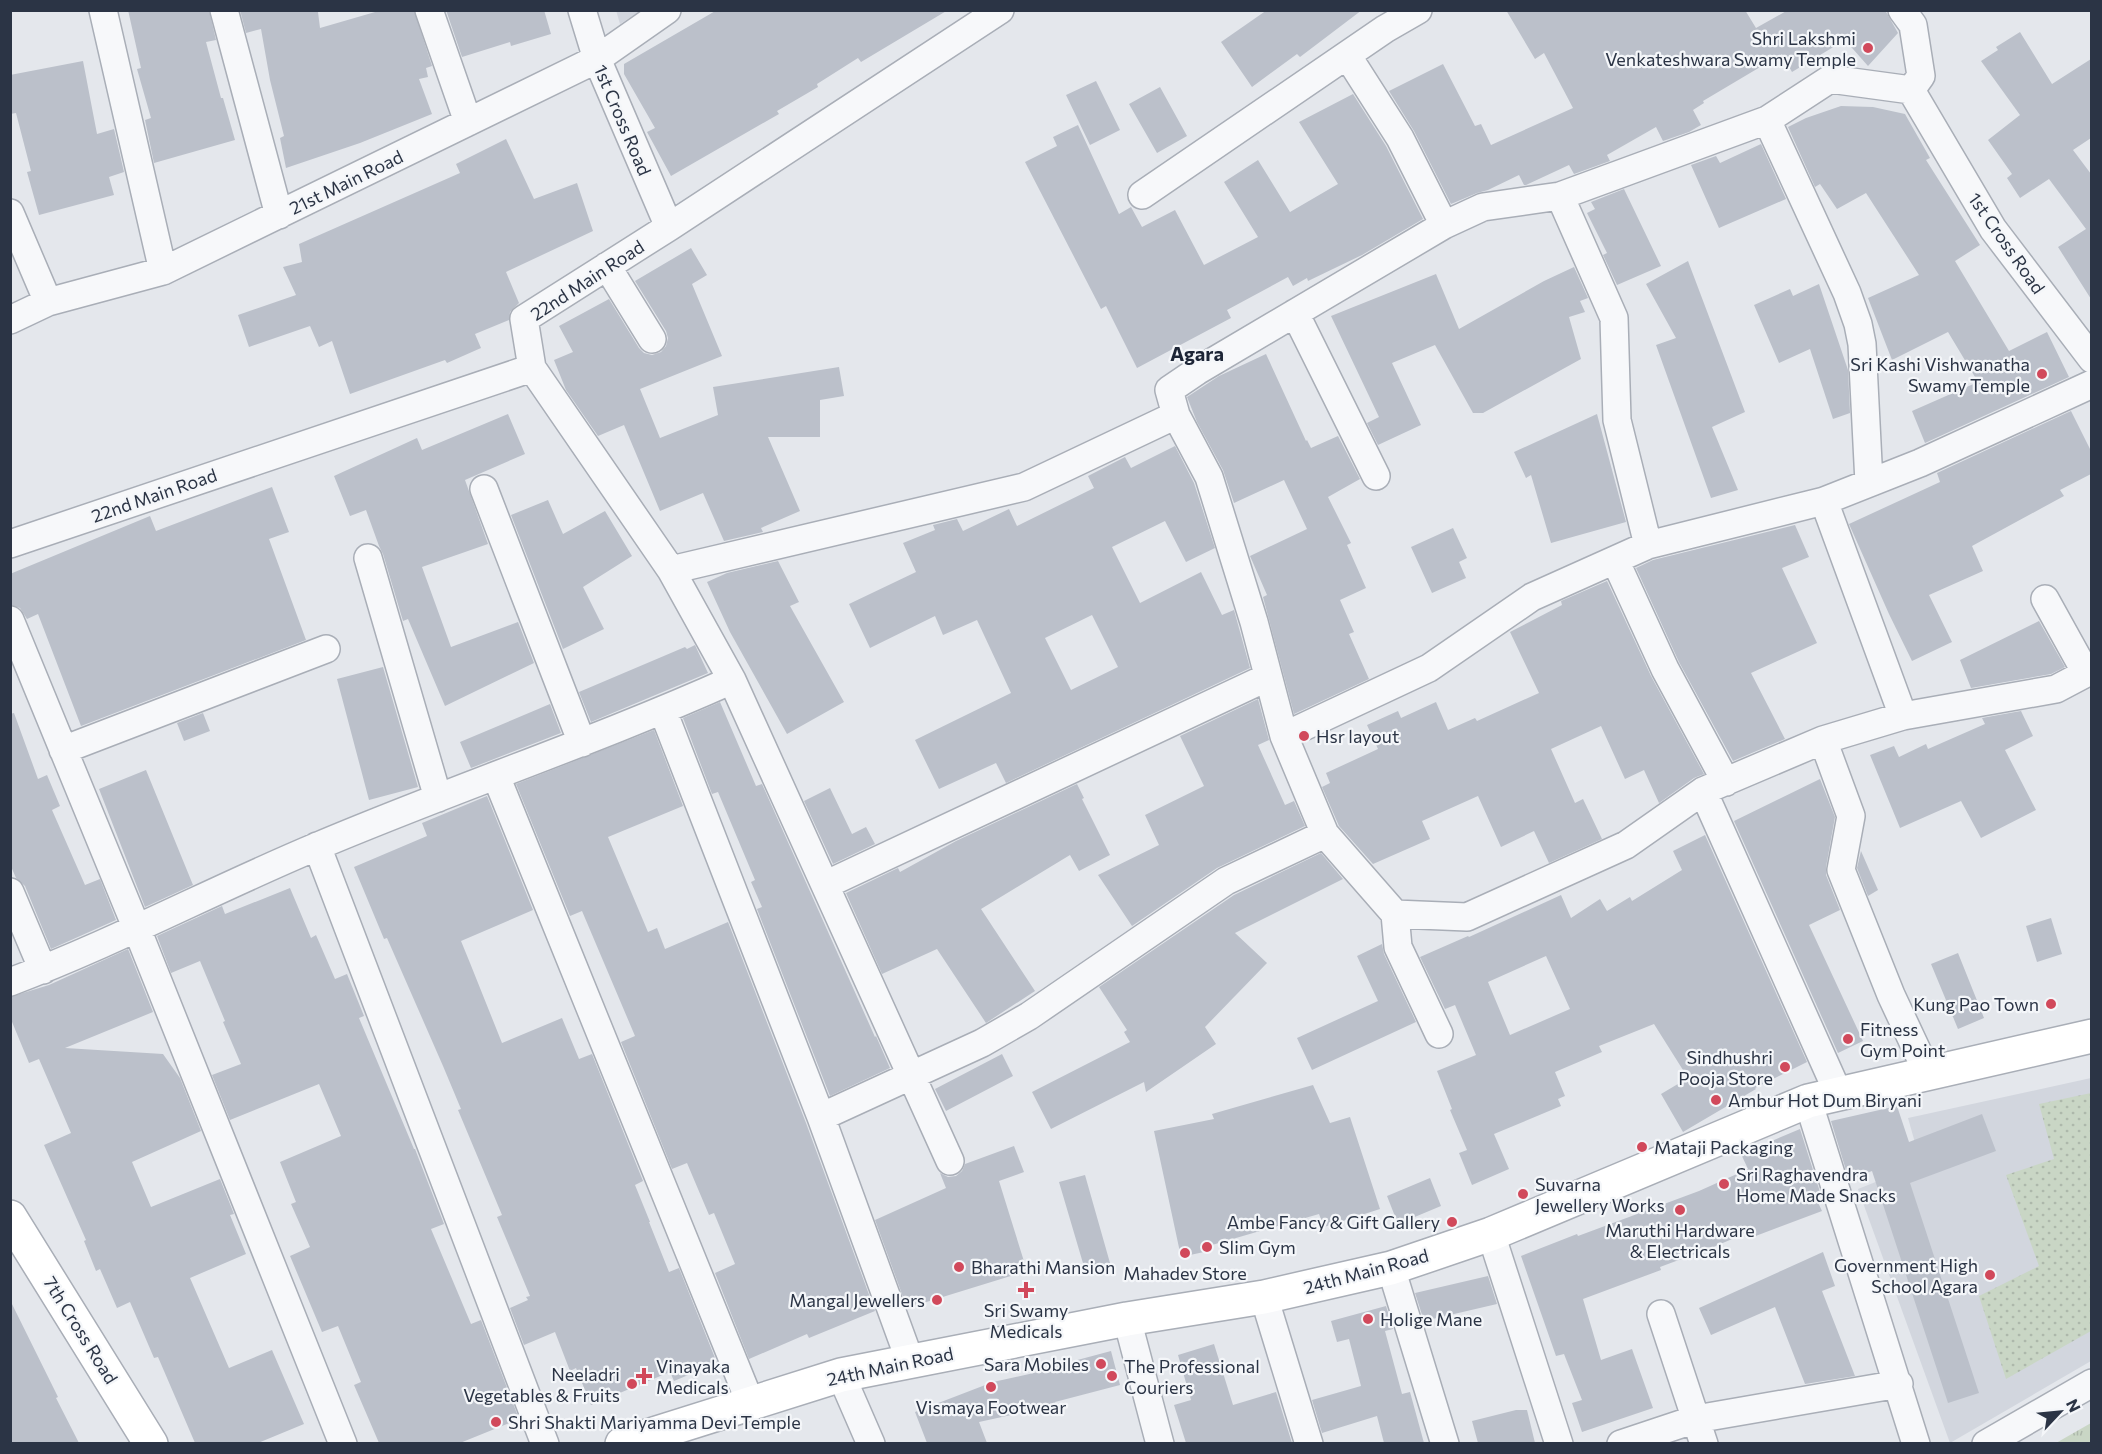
<svg xmlns="http://www.w3.org/2000/svg" width="2102" height="1454" font-family="Commissioner,sans-serif">
<style>
.built{fill:#d2d6de}
.grass{fill:url(#grass-tufts)}
.park{fill:url(#park-dots)}
.building{fill:#bbc0ca;fill-rule:evenodd}
.lines{fill:none;stroke-linecap:round;stroke-linejoin:round}
.street-casing{stroke:#a9aeb7;stroke-width:30}
.secondary-casing{stroke:#a9aeb7;stroke-width:36}
.street{stroke:#f7f8fa;stroke-width:27}
.secondary{stroke:#fff;stroke-width:33}
.poi-dot{fill:#d1495b;stroke:#f4f6f9;stroke-width:2}
.labels{text-anchor:middle;dominant-baseline:central;stroke-width:4.5;stroke-linejoin:round;paint-order:stroke}
.poi-label{font-size:18px;fill:#2b3445;stroke:#f4f6f9;text-anchor:start}
.street-label{font-size:18px;fill:#2b3445;stroke:#f4f6f9}
.neighbourhood-label{font-size:20px;font-weight:bold;fill:#1d2536;stroke:#f4f6f9}
</style>
<defs>
<pattern id="grass-tufts" width="24" height="20" patternUnits="userSpaceOnUse" patternTransform="scale(1.5)"><rect width="24" height="20" fill="#c9d6c5"/><path d="M3 7l-1-3M5 7V3M7 7l1-3M15 17l-1-3M17 17v-4M19 17l1-3" fill="none" stroke="#adb8ab"/></pattern>
<pattern id="park-dots" width="8" height="8" patternUnits="userSpaceOnUse" patternTransform="scale(1.5)"><rect width="8" height="8" fill="#c9d6c5"/><path d="M2 2h.1M6 6h.1" fill="none" stroke="#adb8ab" stroke-width="1.8" stroke-linecap="round"/></pattern>
</defs>
<rect width="100%" height="100%" fill="#e4e7ec"/>
<path class="built" d="M616,10H640V11L620,24Z
M2091,1078V1361L1950,1443L1858,1189L1921,1164L1908,1118Z"/>
<path class="grass" d="M2091,1423V1443H2056Z"/>
<path class="park" d="M2091,1093V1331L2006,1379L1979,1296L2039,1266L2006,1175L2054,1159L2039,1104Z"/>
<path class="building" d="M128,10H209L216,40L206,42L221,98H223L235,140L154,163L145,120L151,118L137,69L141,68Z
M240,10L318,12L320,28L382,10H414L432,66L426,68L428,77L419,79L432,114L360,143L286,168L280,138L284,136L270,80L261,29L246,33Z
M446,10H544L551,34L511,46L510,42L462,57Z
M717,10H948L861,62L858,58L817,84L818,87L777,111L779,114L671,176L647,132L655,128L624,74V64Z
M1267,10H1362L1300,57L1297,54L1252,87L1221,42Z
M1506,10H1745L1756,28L1788,10H1885L1898,33L1868,66L1845,40L1792,72L1782,54L1703,101L1704,103L1693,110L1701,125L1689,132L1663,141L1656,127L1607,155L1610,161L1574,174L1569,165L1526,185H1524L1519,175L1488,190L1477,193L1451,204L1414,131L1389,91L1443,64L1475,126L1481,124L1491,145L1573,108L1544,53L1535,59Z
M2020,32L2052,84L2091,59V138L2073,150L2091,174V299L2058,247L2086,229L2049,179L2020,198L2007,178L2012,174L1988,140L2020,115L1981,61L1998,50L1996,47Z
M83,61L97,134L114,129L124,172L109,177L114,195L39,215L27,172L31,171L16,113L10,114V75Z
M1096,81L1120,130L1090,145L1066,95Z
M1160,87L1187,136L1157,153L1129,104Z
M1353,94L1386,146L1423,219L1362,255L1308,281L1307,278L1293,286L1288,277L1227,310L1231,318L1137,368L1106,306L1101,309L1025,162L1057,146L1053,137L1078,125L1119,214L1131,207L1142,227L1175,210L1204,265L1258,237L1224,182L1258,160L1290,212L1338,184L1299,122Z
M1841,106L1873,107L1905,114L1930,158L1926,160L1980,245L1955,261L2009,351L2047,332L2069,377L1925,443L1912,411L1978,382L1948,332L1892,360L1868,298L1919,275L1866,193L1837,209L1820,184L1815,187L1788,127L1806,118Z
M506,139L534,199L577,183L593,231L506,272L519,303L510,312L509,320L475,334L481,348L447,363L445,360L350,394L332,341L319,347L310,326L249,347L238,315L296,295L283,267L302,262L299,244L460,173L456,164Z
M1761,144L1786,199L1719,228L1691,165L1716,156L1720,163Z
M1624,189L1661,266L1617,285L1603,255L1607,253L1587,213L1595,209L1591,202Z
M691,248L707,275L692,284L722,356L640,389L660,438L718,415L713,387L839,367L844,396L820,400V437H768L800,511L761,528L763,532L724,541L703,493L660,511L624,425L598,436L566,390L554,360L573,352L559,326L609,299L639,348L644,353L652,355L661,352L666,346L668,338L666,331L635,281Z
M1688,261L1745,412L1712,427L1738,490L1711,498L1656,345L1676,338L1646,284Z
M1574,267L1588,298L1580,301L1585,312L1569,317L1581,359L1483,413H1473L1435,345L1392,363L1421,425L1378,445L1367,423L1379,417L1331,316L1436,274L1459,329L1544,281Z
M1819,284L1848,370L1850,413L1833,419L1810,349L1779,363L1754,305L1790,289L1793,296Z
M1266,354L1306,441L1307,440L1311,448L1338,436L1360,479L1328,497L1351,543L1347,545L1366,588L1340,600L1354,632L1349,634L1369,679L1294,714L1263,597L1267,595L1250,556L1307,529L1284,480L1234,503L1223,470L1197,422L1187,397L1219,376Z
M2071,411L2091,451V474L2060,490L2064,496L1972,546L1983,571L1929,595L1952,642L1912,661L1889,614L1849,524L1940,482L1937,473Z
M508,414L525,454L465,480L488,544L422,567L451,647L518,622L534,663L445,706L408,619L403,621L383,554L379,546L366,510L350,516L334,476L417,438L422,450Z
M1597,414L1626,522L1551,543L1531,475L1526,478L1514,452Z
M1175,446L1194,483L1215,548L1186,562L1165,521L1112,547L1140,603L1201,572L1222,615L1234,610L1250,668L1006,783L996,763L939,789L915,740L1011,693L977,620L943,635L935,616L870,648L849,604L916,572L903,543L935,530L933,525L957,519L963,531L1009,509L1017,526L1094,488L1088,476L1125,457L1131,468ZM1092,615L1118,667L1071,690L1045,638Z
M272,487L289,532L269,539L306,640L81,726L38,614L27,619L20,608L10,605V574L150,516L156,531Z
M548,500L563,534L605,511L632,556L583,587L604,629L563,649L511,515Z
M1795,525L1809,557L1782,568L1817,643L1751,673L1785,739L1733,761L1679,662L1636,568L1653,560Z
M1453,528L1467,558L1459,562L1466,578L1432,593L1411,547Z
M778,561L799,602L790,606L844,702L787,734L730,632L707,582L727,573Z
M1607,581L1651,676L1704,774L1694,778L1659,803L1644,770L1625,779L1601,726L1551,749L1575,803L1583,799L1602,839L1549,863L1534,831L1501,847L1478,796L1422,821L1430,839L1373,864L1339,826L1322,787L1330,783L1326,773L1378,749L1367,725L1398,711L1401,718L1436,702L1448,730L1475,718L1477,721L1539,693L1510,632L1562,605L1561,601Z
M2039,621L2065,667L2051,674L1971,688L1960,660Z
M695,645L708,673L591,722L579,692L685,647L687,649Z
M383,667L418,787L369,800L337,679Z
M1258,699L1269,740L1258,745L1285,805L1294,801L1305,826L1217,868L1132,926L1098,875L1159,845L1145,815L1204,786L1180,736Z
M720,702L756,786L762,784L875,1037L876,1036L890,1068L830,1096L757,909L762,907L751,882L755,880L718,792L712,794L683,718Z
M550,704L561,733L471,768L460,742Z
M2021,711L2033,736L2005,750L2036,810L1981,838L1961,801L1900,828L1870,755L1894,746L1899,757L1926,744L1928,749L1985,724L1982,718Z
M14,713L38,779L47,775L60,806L52,810L85,885L100,879L116,920L51,949L25,886L16,878L10,864V714Z
M203,713L210,731L184,741L177,723Z
M654,730L683,806L608,837L648,932L657,928L665,949L728,922L806,1123L875,1311L809,1338L807,1334L749,1359L715,1273L735,1264L714,1213L709,1215L687,1163L672,1169L621,1042L635,1036L582,911L570,916L516,784Z
M146,770L193,885L145,907L99,789Z
M1820,779L1835,817L1826,867V875L1840,910L1809,925L1863,1041L1838,1053L1734,821Z
M1077,784L1084,798L1082,799L1110,855L1079,871L1070,855L981,909L1035,991L986,1023L937,949L882,974L846,893L898,868L900,872L956,841Z
M830,788L852,834L866,827L875,844L833,864L804,801Z
M487,796L533,910L461,941L470,963L502,1043L562,1018L579,1059L592,1054L643,1181L635,1185L650,1222H649L669,1272L679,1268L717,1363L674,1381L670,1372L591,1405L576,1368L570,1371L555,1332L524,1345L510,1308L528,1300L526,1297L530,1296L497,1217L502,1215L458,1110L461,1109L443,1066L387,938L384,939L354,867L427,836L422,823Z
M1705,835L1807,1062L1755,1088L1756,1089L1683,1132L1661,1094L1688,1078L1654,1024L1599,1046L1602,1052L1555,1072L1565,1096L1558,1099L1561,1106L1494,1134L1509,1169L1472,1185L1459,1153L1467,1150L1450,1110L1452,1109L1437,1071L1476,1055L1455,1005L1445,1009L1420,957L1468,936L1469,937L1561,895L1571,918L1600,899L1607,911L1630,897L1632,901L1682,870L1673,851ZM1546,956L1570,1009L1510,1035L1488,982Z
M1861,851L1878,890L1868,896L1857,868Z
M1321,853L1343,879L1235,933L1267,963L1205,1027L1216,1044L1146,1092L1144,1082L1051,1129L1032,1092L1130,1042L1124,1032L1127,1030L1099,987L1234,895Z
M290,888L311,938L316,935L335,979L347,974L364,1016L359,1018L414,1149H415L444,1224L431,1229L471,1324L481,1320L519,1419L460,1443H379L354,1385L361,1382L338,1326L322,1332L290,1256L310,1247L291,1204L296,1202L280,1162L341,1136L319,1084L230,1120L212,1075L241,1064L223,1022L225,1021L200,961L171,973L157,936L222,906L225,914Z
M2051,918L2062,954L2037,962L2026,926Z
M1382,944L1384,954L1416,1022L1312,1070L1297,1038L1378,1001L1357,956Z
M128,949L153,1012L65,1048L163,1054L180,1078L201,1131L132,1162L151,1207L220,1179L234,1214L230,1215L246,1254L190,1278L229,1368L272,1350L304,1424L258,1443H195L158,1357L154,1358L130,1302L117,1308L100,1269L96,1271L84,1241L86,1240L44,1145L71,1133L39,1059L29,1063L10,1017V997L49,985Z
M1958,953L1984,1018L1958,1029L1931,964Z
M1002,1054L1013,1076L946,1111L935,1089Z
M1313,1085L1330,1123L1350,1117L1380,1209L1324,1227L1319,1214L1212,1245L1213,1250L1181,1257L1154,1131L1214,1119L1212,1114Z
M1897,1106L1909,1142L1982,1114L1996,1151L1910,1183L1979,1393L1948,1403L1872,1171L1849,1180L1831,1121Z
M1800,1129L1820,1192L1814,1194L1822,1211L1753,1237L1751,1231L1711,1248L1660,1267L1661,1270L1583,1299L1601,1360L1632,1349L1653,1408L1582,1432L1572,1403L1582,1400L1564,1354L1556,1356L1521,1256L1577,1234L1578,1236L1699,1191L1748,1169L1741,1154Z
M1014,1146L1024,1172L999,1181L1027,1271L907,1308L875,1220L946,1188L940,1173L948,1177L956,1176L962,1171L965,1164Z
M1085,1175L1110,1263L1085,1270L1059,1182Z
M1430,1178L1441,1206L1398,1224L1387,1196Z
M1823,1252L1835,1286L1822,1291L1855,1376L1805,1384L1775,1307L1711,1335L1699,1308Z
M1488,1276L1497,1304L1424,1321L1415,1293Z
M10,1300L58,1397L56,1398L79,1443H10Z
M1386,1306L1393,1329L1385,1331L1402,1394L1410,1392L1424,1443H1384L1377,1416L1322,1433L1312,1400L1361,1386L1349,1339L1337,1342L1331,1321Z
M1214,1344L1233,1405L1276,1392L1292,1443H1186L1174,1405L1191,1400L1178,1355Z
M1111,1351L1120,1385L1055,1402L1056,1405L979,1422L987,1443H927L915,1412L993,1382L1056,1368L1055,1366Z
M1516,1410H1527L1535,1443H1478L1472,1421Z"/>
<g class="lines">
<g class="street-casing">
<path id="street" d="M103,10L163,271
M224,10L279,215
M429,10L468,122
M582,10L597,59L669,227
M1902,10L1913,25L1921,76L1911,90
M1347,55L1400,138L1444,225
M1911,90L1993,229L2092,359
M1767,120L1847,293L1858,324L1862,344L1869,483
M1142,195L1385,29L1418,10
M1560,196L1614,318L1617,420L1648,545
M10,213L48,302
M607,266L652,339
M1295,313L1376,476
M10,320L48,302L163,271L597,59L667,10
M532,368L671,570L732,680L950,1161
M484,489L582,743
M1824,501L1903,716
M10,544L532,368L524,319L669,227L1000,10
M368,558L438,798
M1615,560L1665,669L1726,782
M671,570L1024,487L1176,415
M2045,599L2086,673
M10,620L137,929L343,1444
M663,711L821,1117L910,1361
M1284,736L1429,668L1532,597L1648,545L1824,501L1920,463L2092,384
M1823,740L1851,816L1841,870L1891,995L1928,1074
M63,750L326,649
M496,776L750,1402
M1703,791L1839,1095
M1325,834L1284,736L1254,622L1209,477L1176,415L1169,390L1197,371L1444,225L1483,207L1560,196L1767,120L1830,79L1911,90
M317,846L545,1444
M825,885L1268,677
M10,892L43,970
M1395,914L1398,947L1439,1034
M10,982C116,942 215,889 318,846C455,788 596,741 732,680
M1808,1101L1916,1444
M821,1117L982,1043L1029,1016L1226,881L1325,834L1395,914L1467,917L1626,845L1703,791L1823,740L1903,716L2056,689L2092,670
M1491,1234L1559,1444
M1391,1268L1445,1444
M1264,1297L1309,1444
M1661,1314L1704,1444
M1127,1319L1160,1444
M841,1375L871,1444
M1621,1444L1696,1419L1899,1384
M1986,1444L2092,1383"/>
</g>
<g class="secondary-casing">
<path id="secondary" d="M10,1217L151,1444
M622,1444L841,1375L1127,1319L1264,1297L1391,1268L1491,1234L1808,1101L2092,1036"/>
</g>
<use href="#street" class="street"/>
<use href="#secondary" class="secondary"/>
</g>
<g class="poi-dot">
<circle cx="1868" cy="48" r="6"/>
<circle cx="2042" cy="374" r="6"/>
<circle cx="1304" cy="736" r="6"/>
<circle cx="2051" cy="1004" r="6"/>
<circle cx="1848" cy="1039" r="6"/>
<circle cx="1785" cy="1067" r="6"/>
<circle cx="1716" cy="1100" r="6"/>
<circle cx="1642" cy="1147" r="6"/>
<circle cx="1724" cy="1184" r="6"/>
<circle cx="1523" cy="1194" r="6"/>
<circle cx="1680" cy="1210" r="6"/>
<circle cx="1452" cy="1222" r="6"/>
<circle cx="1207" cy="1247" r="6"/>
<circle cx="1185" cy="1253" r="6"/>
<circle cx="959" cy="1267" r="6"/>
<circle cx="1990" cy="1275" r="6"/>
<path d="M1023 1281h6v6h6v6h-6v6h-6v-6h-6v-6h6z"/>
<circle cx="937" cy="1300" r="6"/>
<circle cx="1368" cy="1319" r="6"/>
<circle cx="1101" cy="1364" r="6"/>
<path d="M641 1367h6v6h6v6h-6v6h-6v-6h-6v-6h6z"/>
<circle cx="1112" cy="1376" r="6"/>
<circle cx="632" cy="1384" r="6"/>
<circle cx="991" cy="1387" r="6"/>
<circle cx="496" cy="1422" r="6"/>
</g>
<g class="labels">
<g class="poi-label">
<text x="1856" y="38" text-anchor="end">Shri Lakshmi<tspan x="1856" dy="21">Venkateshwara Swamy Temple</tspan></text>
<text x="2030" y="364" text-anchor="end">Sri Kashi Vishwanatha<tspan x="2030" dy="21">Swamy Temple</tspan></text>
<text x="1316" y="736">Hsr layout</text>
<text x="2039" y="1004" text-anchor="end">Kung Pao Town</text>
<text x="1860" y="1029">Fitness<tspan x="1860" dy="21">Gym Point</tspan></text>
<text x="1773" y="1057" text-anchor="end">Sindhushri<tspan x="1773" dy="21">Pooja Store</tspan></text>
<text x="1728" y="1100">Ambur Hot Dum Biryani</text>
<text x="1654" y="1147">Mataji Packaging</text>
<text x="1736" y="1174">Sri Raghavendra<tspan x="1736" dy="21">Home Made Snacks</tspan></text>
<text x="1535" y="1184">Suvarna<tspan x="1535" dy="21">Jewellery Works</tspan></text>
<text x="1440" y="1222" text-anchor="end">Ambe Fancy &amp; Gift Gallery</text>
<text x="1680" y="1230" text-anchor="middle">Maruthi Hardware<tspan x="1680" dy="21">&amp; Electricals</tspan></text>
<text x="1219" y="1247">Slim Gym</text>
<text x="1978" y="1265" text-anchor="end">Government High<tspan x="1978" dy="21">School Agara</tspan></text>
<text x="971" y="1267">Bharathi Mansion</text>
<text x="1185" y="1273" text-anchor="middle">Mahadev Store</text>
<text x="925" y="1300" text-anchor="end">Mangal Jewellers</text>
<text x="1026" y="1310" text-anchor="middle">Sri Swamy<tspan x="1026" dy="21">Medicals</tspan></text>
<text x="1380" y="1319">Holige Mane</text>
<text x="1089" y="1364" text-anchor="end">Sara Mobiles</text>
<text x="656" y="1366">Vinayaka<tspan x="656" dy="21">Medicals</tspan></text>
<text x="1124" y="1366">The Professional<tspan x="1124" dy="21">Couriers</tspan></text>
<text x="620" y="1374" text-anchor="end">Neeladri<tspan x="620" dy="21">Vegetables &amp; Fruits</tspan></text>
<text x="991" y="1407" text-anchor="middle">Vismaya Footwear</text>
<text x="508" y="1422">Shri Shakti Mariyamma Devi Temple</text>
</g>
<g class="street-label">
<text transform="translate(623 120) rotate(67)">1st Cross Road</text>
<text transform="translate(346 182) rotate(-26)">21st Main Road</text>
<text transform="translate(2007 243) rotate(55)">1st Cross Road</text>
<text transform="translate(587 280) rotate(-33)">22nd Main Road</text>
<text transform="translate(154 495) rotate(-19)">22nd Main Road</text>
<text transform="translate(1366 1271) rotate(-15)">24th Main Road</text>
<text transform="translate(81 1330) rotate(58)">7th Cross Road</text>
<text transform="translate(890 1366) rotate(-12)">24th Main Road</text>
</g>
<g class="neighbourhood-label">
<text x="1197" y="353">Agara</text>
</g>
</g>
<rect width="2102" height="1454" fill="none" stroke="#2b3445" stroke-width="24"/>
<g transform="translate(2060 1412) rotate(64)" stroke="#f4f6f9" stroke-width="4.5" paint-order="stroke">
<path d="M0-4.5L10 22L0 15L-10 22Z" fill="#2b3445"/>
<text y="-9" font-size="16" font-weight="bold" text-anchor="middle" fill="#2b3445">N</text>
</g>
</svg>
